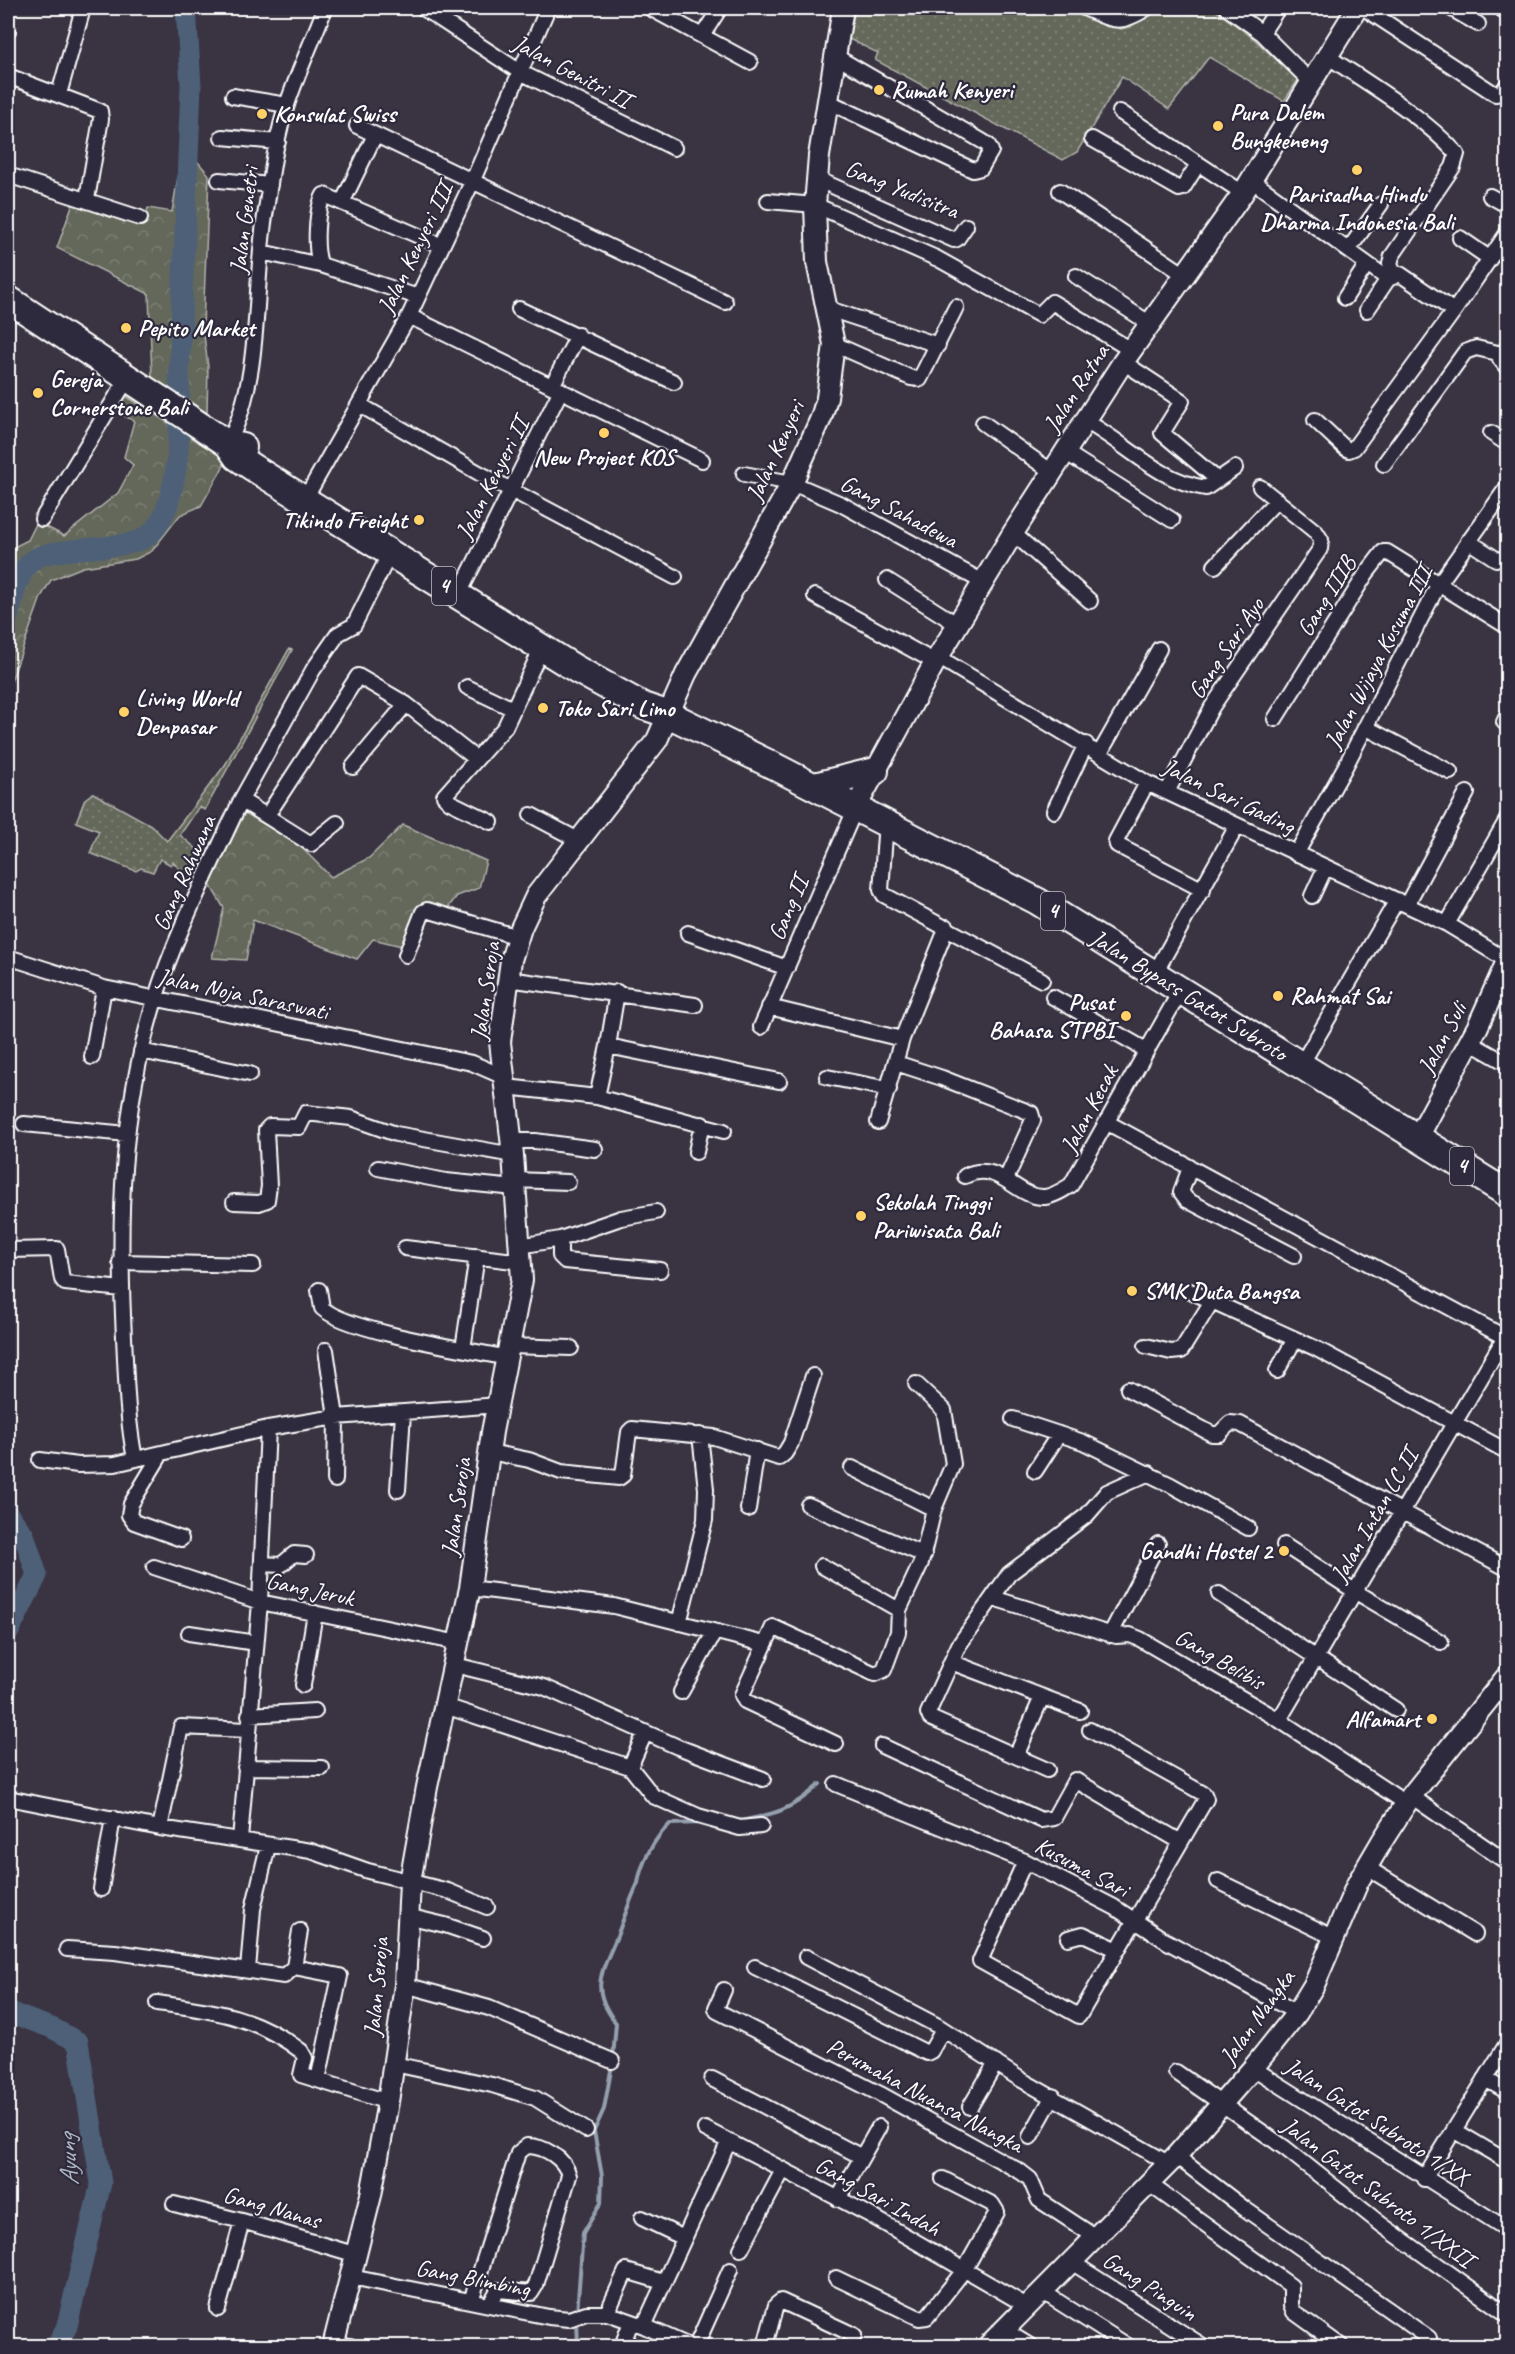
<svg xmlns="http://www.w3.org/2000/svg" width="1515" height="2354" font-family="Caveat,sans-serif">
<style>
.grass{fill:url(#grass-dots);stroke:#b2b4ac;stroke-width:1.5}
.forest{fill:url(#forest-crowns);stroke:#b2b4ac;stroke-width:1.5}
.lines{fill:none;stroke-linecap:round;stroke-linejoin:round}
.stream{stroke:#94a0ae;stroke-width:4}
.river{stroke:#4d6178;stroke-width:21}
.street-casing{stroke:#fff;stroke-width:18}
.secondary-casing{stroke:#fff;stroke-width:24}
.highway-casing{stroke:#fff;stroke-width:30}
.street{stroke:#2f2a3d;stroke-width:14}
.secondary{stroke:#2f2a3d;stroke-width:20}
.highway{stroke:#2f2a3d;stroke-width:26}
.poi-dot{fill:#ffd166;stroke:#2f2a3d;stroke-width:2}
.labels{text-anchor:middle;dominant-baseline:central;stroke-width:4.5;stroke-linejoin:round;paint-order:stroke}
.shield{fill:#2f2a3d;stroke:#c1bfc5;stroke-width:1.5}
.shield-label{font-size:22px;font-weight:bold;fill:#fff}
.street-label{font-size:24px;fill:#fff;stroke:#2f2a3d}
.poi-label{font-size:24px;font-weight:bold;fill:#fff;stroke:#2f2a3d;text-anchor:start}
.water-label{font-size:26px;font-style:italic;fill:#afb8c2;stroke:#2f2a3d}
</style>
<defs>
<pattern id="grass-dots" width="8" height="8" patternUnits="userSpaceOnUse" patternTransform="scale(1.5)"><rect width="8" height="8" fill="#64685a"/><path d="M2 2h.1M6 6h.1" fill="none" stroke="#7b7f73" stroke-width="1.8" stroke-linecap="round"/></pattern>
<pattern id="forest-crowns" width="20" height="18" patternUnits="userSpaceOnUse" patternTransform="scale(1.5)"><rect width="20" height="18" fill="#64685a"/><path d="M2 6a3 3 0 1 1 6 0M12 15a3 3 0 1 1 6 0" fill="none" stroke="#7b7f73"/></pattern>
</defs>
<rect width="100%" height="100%" fill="#3a3342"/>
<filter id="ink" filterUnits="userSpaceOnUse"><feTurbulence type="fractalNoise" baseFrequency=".0167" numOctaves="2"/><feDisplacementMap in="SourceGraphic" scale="12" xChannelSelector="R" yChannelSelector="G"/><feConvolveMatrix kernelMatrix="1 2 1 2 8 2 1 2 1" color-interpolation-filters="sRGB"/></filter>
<g filter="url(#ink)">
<path class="grass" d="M855,8H978L993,13L996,8H1071L1121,29L1130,27L1157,8H1212L1253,38L1298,80L1284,101L1209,57L1169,109L1122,77L1077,152L1063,160L875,60L878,53L849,39Z
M289,649L292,650L205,810L199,807L180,835L210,860L195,886L173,862L171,865L160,859L153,872L141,868L136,871L90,853L99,831L76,822L85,799L93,793L151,825L167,841L225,765Z"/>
<path class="forest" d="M181,159L198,162L209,175L203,327L208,367L207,413L152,378L149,294L57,248L74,200L143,223L148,208L172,212Z
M126,396L227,460L201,506L180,515L152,551L136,559L83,567L51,580L41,597L8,690V550L28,540L37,522L64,536L118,493L133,465L124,457L134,421L117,412Z
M245,812L293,839L331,877L369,858L403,825L486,861L479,888L457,896L447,909L420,904L402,946L373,939L357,959L253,920L246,960L212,958L224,908L210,885Z"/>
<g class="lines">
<path class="stream" d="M735,1822C775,1814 789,1812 820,1784
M613,2058L616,2023C588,1987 603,1971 617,1936C624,1918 630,1900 638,1883C641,1863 655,1837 670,1824L701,1823
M577,2313L583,2233L601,2203L602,2176L594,2131L604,2109L612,2065
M577,2320L578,2346"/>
<path class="river" d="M8,618C12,602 16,580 26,567C36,553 57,552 72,550C93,547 120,548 140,540C184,522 180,413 179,374L191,86L186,8
M8,1514L24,1535L37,1575L8,1633
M8,2012L52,2028L78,2042L101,2183L67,2326L57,2346"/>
<g class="street-casing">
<path id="street" d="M423,8L520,72L674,148
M650,8L750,62
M1084,8C1114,21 1119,26 1147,8
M1227,8L1262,33L1310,81
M1364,8L1495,94L1501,93L1508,84
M1450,8L1478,24
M1500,8L1508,13
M8,31V30
M1262,33L1278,8
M702,36L720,8
M1327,56C1369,84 1422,115 1457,154L1453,167L1392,256L1390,264L1395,274
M8,76L100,111L101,119L87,199
M59,94L82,12
M233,96L287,105
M827,101L973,170L981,168L991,151L988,145L982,141L835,56
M1120,112L1243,193
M357,126L725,302
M222,137L278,142
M1092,139L1179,189L1183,188L1198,164
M8,175L140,218
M817,179L954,240L957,239L966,226
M219,180L270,185
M1251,180L1388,279
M1060,191L1185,275
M1490,196L1508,206
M768,201L815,205L938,259L1039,315L1052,302L1131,350
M342,203L375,135
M1460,238L1489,258
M1349,249L1381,204
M261,252L320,265
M1076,276L1149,323
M418,297L321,265C314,251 316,209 324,195L442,246
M1345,298L1367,264
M826,308L938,345
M519,309L674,382
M1367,310L1388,279L1400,274L1454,311
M409,316L702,460
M834,344L911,378L920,379L956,307
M1508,346L1500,359L1508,369
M1123,362L1182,401L1162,433L1212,475
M552,386L578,335
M360,405L479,473L675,577
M1315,420L1345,448L1349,450L1354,448L1454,311L1508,232
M1085,421C1126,443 1158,481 1206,488L1235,468
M983,423L1052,472
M1491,433L1508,444
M228,444C263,375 253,291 265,216C271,179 275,140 287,105C298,72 313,40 325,8
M1065,452L1172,520
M1384,464L1465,352L1476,348L1502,354
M744,474L792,483L841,504L983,582
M305,499L409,316L473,180L548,8
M42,519L127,379
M1013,533L1090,601
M1468,541L1496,559
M1215,566L1277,500
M887,580L958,625
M463,586L561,390
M815,596L935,662
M938,657L1147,783L1447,924L1508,961
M467,687L513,709
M1275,719L1366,574L1383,552H1387L1508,627
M1504,722L1508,714
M1365,727L1450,772
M1100,753L1159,649
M353,767L406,704
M1147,783L1116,841L1117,845L1203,890
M1167,792L1212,707L1320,549L1321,540L1316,532L1260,487
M241,800L313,670L338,634L354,625L390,553
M272,808L358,676L406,704L475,758
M1054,811L1086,744
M531,815L578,840
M491,822L450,802L444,796L505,727L544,643
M886,822L881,890L884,895L1042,980
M1296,854L1345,767L1438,585L1508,486
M1312,896L1325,868
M1407,904L1467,793
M1447,924L1508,818
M688,933L787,968
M406,955L423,912L427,910L518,937
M8,957L104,988L472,1063L504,1077
M1155,973L1237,826
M508,979L695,1005
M1053,997L1146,1050
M769,1007L902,1039
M761,1027L856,807
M1469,1042L1508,1064
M608,1046L617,992
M141,1051L250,1074
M92,1057L104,988
M896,1063L942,1078L1031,1113L1033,1120L1006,1179
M1301,1065L1397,900
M827,1077L889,1089
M506,1087L597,1097L724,1131
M597,1097L608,1046L779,1081
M878,1122L902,1039L947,927
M1108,1123L1508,1339
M24,1124L127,1134
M512,1141H535L595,1149
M696,1152L702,1124
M378,1168L446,1181L515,1188
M1190,1168L1181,1192L1187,1200L1294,1256
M965,1176C1000,1159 1016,1199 1045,1197C1054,1196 1063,1190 1071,1185L1181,990
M515,1180L568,1182
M234,1202L259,1203L267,1200L269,1186L266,1130L270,1126L299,1127L306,1113L351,1118L396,1134L513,1155
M560,1239V1256L565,1261L660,1270
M520,1246L560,1239L621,1218L656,1212
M405,1248L522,1262
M8,1250L57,1249L62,1279L65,1283L122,1289
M120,1262L253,1265
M319,1290L322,1308C348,1332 470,1350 509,1358
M1190,1291L1315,1348L1508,1452
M511,1346L571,1348
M1146,1346L1171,1352L1181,1351L1212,1301
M463,1349L477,1256
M326,1350L336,1417L335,1480
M1277,1371L1295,1339
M1128,1389L1212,1434H1219L1230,1423L1240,1424L1508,1569
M1013,1419L1083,1442L1171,1485L1248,1528
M490,1452L529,1460L561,1472L619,1478L623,1475L629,1432L632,1429L714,1437L779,1458L785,1453L791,1443L813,1376
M161,1454L131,1504L129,1515L134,1522L181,1539
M135,1459C127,1419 126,1378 124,1337C118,1220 120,1114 155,1000C176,932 211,866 241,800L311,844L337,823
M40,1460L78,1465L115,1464L268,1428L336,1417L499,1405
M852,1468L934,1509
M1035,1471L1059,1434
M398,1490L403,1413
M808,1505L924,1555
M748,1509L757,1450
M1284,1545L1356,1592L1441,1642
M262,1564L281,1565L294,1554L306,1555
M822,1566L899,1610
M154,1567L260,1602L459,1643
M470,1588L614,1606L764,1644
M1219,1594L1396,1710
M993,1598L1116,1636L1130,1635L1140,1639L1279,1720L1407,1804
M679,1623L705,1520L706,1489L700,1435
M189,1633L256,1643
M1110,1635L1158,1544
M951,1662L1080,1711
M455,1665L544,1687L678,1747L763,1779
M303,1685L315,1613
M681,1692L714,1633
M445,1706L630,1767L653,1796L698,1816L740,1828L761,1826
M249,1715L315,1711
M1279,1720L1508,1332
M836,1744L745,1701L742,1695L773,1627L875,1674L884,1670L898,1632L899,1610L921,1563L934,1509L953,1464L944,1410L916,1384
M882,1746L1041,1820L1054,1818L1075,1780L1181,1842
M1016,1756L1042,1697
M245,1767L322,1768
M630,1767L645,1733
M1047,1770L930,1718L928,1713L959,1645L1009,1574L1087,1515L1107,1492L1149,1473
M836,1784L1025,1861L1114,1907L1166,1941L1297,2013
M1411,1796L1508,1863
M8,1798L160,1828L311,1851L368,1871L448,1891L487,1907
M160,1828L181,1727L248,1730
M240,1840L260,1602L268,1428
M1025,1861L980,1961L1079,2016L1206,1799L1204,1794L1090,1730
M1366,1867L1475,1934
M1218,1881L1335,1938
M101,1889L113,1818
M407,1916L445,1925L483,1938
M1068,1938L1083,1934L1118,1950
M67,1949L115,1952L284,1976L294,1967L300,1931
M806,1957L938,2026L1020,2079L1168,2163
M294,1967L340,1976L318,2080
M755,1967L927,2053L931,2051L943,2030
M248,1970L253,1909L268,1846
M405,1985L489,2008L612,2061
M724,1990L716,2008L717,2011L880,2094L1021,2172L1030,2179L1039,2200L1097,2238
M157,2003C214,2011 254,2015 301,2051L305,2058L301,2075L388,2102
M394,2064L492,2085L535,2098L586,2130
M1253,2068L1508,2230
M1176,2072L1285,2148L1382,2225L1508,2315
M712,2079L862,2157
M1485,2079L1508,2092
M970,2107L996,2063
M705,2129L868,2214L1027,2306
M1454,2130L1508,2162
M1030,2137L1053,2096
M1176,2156L1245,2209L1429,2338
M1424,2179L1508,2042
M1148,2183L1291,2286V2306L1294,2312L1341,2346
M838,2199L879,2127
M174,2204L242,2221L357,2255
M642,2218L684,2238
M741,2249L783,2170
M1073,2263L1203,2346
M351,2277L549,2317L569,2319L586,2313H607L644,2326L689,2346
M836,2278L919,2318L927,2317L965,2269L997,2212L992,2204L943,2179
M1043,2292L1128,2346
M471,2301L518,2153L527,2146C544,2146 565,2158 569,2176L536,2285L531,2293L498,2290L490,2304
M218,2309L242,2221
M607,2313L626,2271L663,2282
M644,2326L729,2141
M1004,2330L1030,2346
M334,2344L350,2346
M622,2346L631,2322
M696,2346L730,2270
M765,2346L776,2305L781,2301L854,2335"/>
</g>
<g class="secondary-casing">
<path id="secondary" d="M856,807L935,662L1013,533L1123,362L1243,193L1357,8
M1417,1139L1478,1026L1508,959
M333,2346L371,2195L388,2102L405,1985L410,1882L427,1787L470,1588L492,1432L522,1280L513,1155L500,1042L511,960L521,928L536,896L657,740L686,674L792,483L821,418L827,398L834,344L817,262L815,205L819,156L843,8
M988,2346L1176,2156L1253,2068L1297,2013L1314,1985L1358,1882L1382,1841L1411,1796L1508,1675"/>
</g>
<g class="highway-casing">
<path id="highway" d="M8,299L228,444L243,447
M228,444L237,457L252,467L576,669L643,706L670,715L770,764L1037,901L1508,1194
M814,786L875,771"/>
</g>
<use href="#street" class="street"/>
<use href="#secondary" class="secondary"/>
<use href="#highway" class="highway"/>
</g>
</g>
<g class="poi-dot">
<circle cx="879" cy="90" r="6"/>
<circle cx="262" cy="114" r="6"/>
<circle cx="1218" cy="126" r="6"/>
<circle cx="1357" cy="170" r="6"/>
<circle cx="126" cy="328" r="6"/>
<circle cx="38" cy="393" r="6"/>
<circle cx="604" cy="433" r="6"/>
<circle cx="419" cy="520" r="6"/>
<circle cx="543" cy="708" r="6"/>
<circle cx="124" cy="712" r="6"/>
<circle cx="1278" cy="996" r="6"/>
<circle cx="1126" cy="1016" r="6"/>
<circle cx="861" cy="1216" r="6"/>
<circle cx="1132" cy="1291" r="6"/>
<circle cx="1284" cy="1551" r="6"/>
<circle cx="1432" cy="1719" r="6"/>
</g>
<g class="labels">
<g class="shield">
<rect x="432" y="567" width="24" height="38" rx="4.5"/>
<rect x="1041" y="892" width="24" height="38" rx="4.5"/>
<rect x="1450" y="1147" width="24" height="38" rx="4.5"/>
</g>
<g class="shield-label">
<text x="444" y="586">4</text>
<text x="1053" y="911">4</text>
<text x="1462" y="1166">4</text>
</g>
<g class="street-label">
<text transform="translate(572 71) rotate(28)">Jalan Genitri II</text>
<text transform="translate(902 189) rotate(22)">Gang Yudisitra</text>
<text transform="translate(244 220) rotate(-83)">Jalan Genetri</text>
<text transform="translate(415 248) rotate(-64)">Jalan Kenyeri III</text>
<text transform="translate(1076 388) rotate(-57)">Jalan Ratna</text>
<text transform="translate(775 451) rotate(-65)">Jalan Kenyeri</text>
<text transform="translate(492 478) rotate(-63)">Jalan Kenyeri II</text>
<text transform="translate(899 511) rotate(28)">Gang Sahadewa</text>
<text transform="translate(1326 596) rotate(-58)">Gang IIIB</text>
<text transform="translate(1226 648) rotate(-56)">Gang Sari Ayo</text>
<text transform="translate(1378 657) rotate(-62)">Jalan Wijaya Kusuma III</text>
<text transform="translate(1229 796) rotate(26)">Jalan Sari Gading</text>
<text transform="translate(184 873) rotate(-66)">Gang Rahwana</text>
<text transform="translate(788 908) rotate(-67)">Gang II</text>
<text transform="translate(485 991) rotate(-82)">Jalan Seroja</text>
<text transform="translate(243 994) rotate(12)">Jalan Noja Saraswati</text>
<text transform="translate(1189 995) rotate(32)">Jalan Bypass Gatot Subroto</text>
<text transform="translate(1442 1038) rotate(-62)">Jalan Suli</text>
<text transform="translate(1089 1109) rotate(-62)">Jalan Kecak</text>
<text transform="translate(456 1507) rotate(-82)">Jalan Seroja</text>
<text transform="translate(1374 1515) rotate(-60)">Jalan Intan LC II</text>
<text transform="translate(310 1589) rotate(12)">Gang Jeruk</text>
<text transform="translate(1220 1659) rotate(30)">Gang Belibis</text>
<text transform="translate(1082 1867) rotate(28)">Kusuma Sari</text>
<text transform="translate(376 1987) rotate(-85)">Jalan Seroja</text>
<text transform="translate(1257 2017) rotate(-54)">Jalan Nangka</text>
<text transform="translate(925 2095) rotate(28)">Perumaha Nuansa Nangka</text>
<text transform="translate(1377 2121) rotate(33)">Jalan Gatot Subroto 1/XX</text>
<text transform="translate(1378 2192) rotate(37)">Jalan Gatot Subroto 1/XXII</text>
<text transform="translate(878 2196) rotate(29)">Gang Sari Indah</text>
<text transform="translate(272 2207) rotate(16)">Gang Nanas</text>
<text transform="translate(473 2278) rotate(11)">Gang Blimbing</text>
<text transform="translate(1150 2286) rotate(33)">Gang Pinguin</text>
</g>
<g class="poi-label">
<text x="891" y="90">Rumah Kenyeri</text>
<text x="1230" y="112">Pura Dalem<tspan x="1230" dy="28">Bungkeneng</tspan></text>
<text x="274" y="114">Konsulat Swiss</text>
<text x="1357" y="194" text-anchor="middle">Parisadha Hindu<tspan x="1357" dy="28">Dharma Indonesia Bali</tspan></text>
<text x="138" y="328">Pepito Market</text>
<text x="50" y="379">Gereja<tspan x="50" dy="28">Cornerstone Bali</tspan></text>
<text x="604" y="457" text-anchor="middle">New Project KOS</text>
<text x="407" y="520" text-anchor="end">Tikindo Freight</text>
<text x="136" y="698">Living World<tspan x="136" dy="28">Denpasar</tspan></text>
<text x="555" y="708">Toko Sari Limo</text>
<text x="1290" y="996">Rahmat Sai</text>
<text x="1114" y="1002" text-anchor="end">Pusat<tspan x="1114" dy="28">Bahasa STPBI</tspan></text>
<text x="873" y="1202">Sekolah Tinggi<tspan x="873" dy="28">Pariwisata Bali</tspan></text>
<text x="1144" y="1291">SMK Duta Bangsa</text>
<text x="1272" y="1551" text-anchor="end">Gandhi Hostel 2</text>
<text x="1420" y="1719" text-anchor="end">Alfamart</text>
</g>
<g class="water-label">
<text transform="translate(68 2160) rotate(-94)">Ayung</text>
</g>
</g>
<rect width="1515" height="2354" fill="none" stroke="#2f2a3d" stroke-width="30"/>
<rect x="15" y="15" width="1485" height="2324" fill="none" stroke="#fff" stroke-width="2" filter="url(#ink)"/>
</svg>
